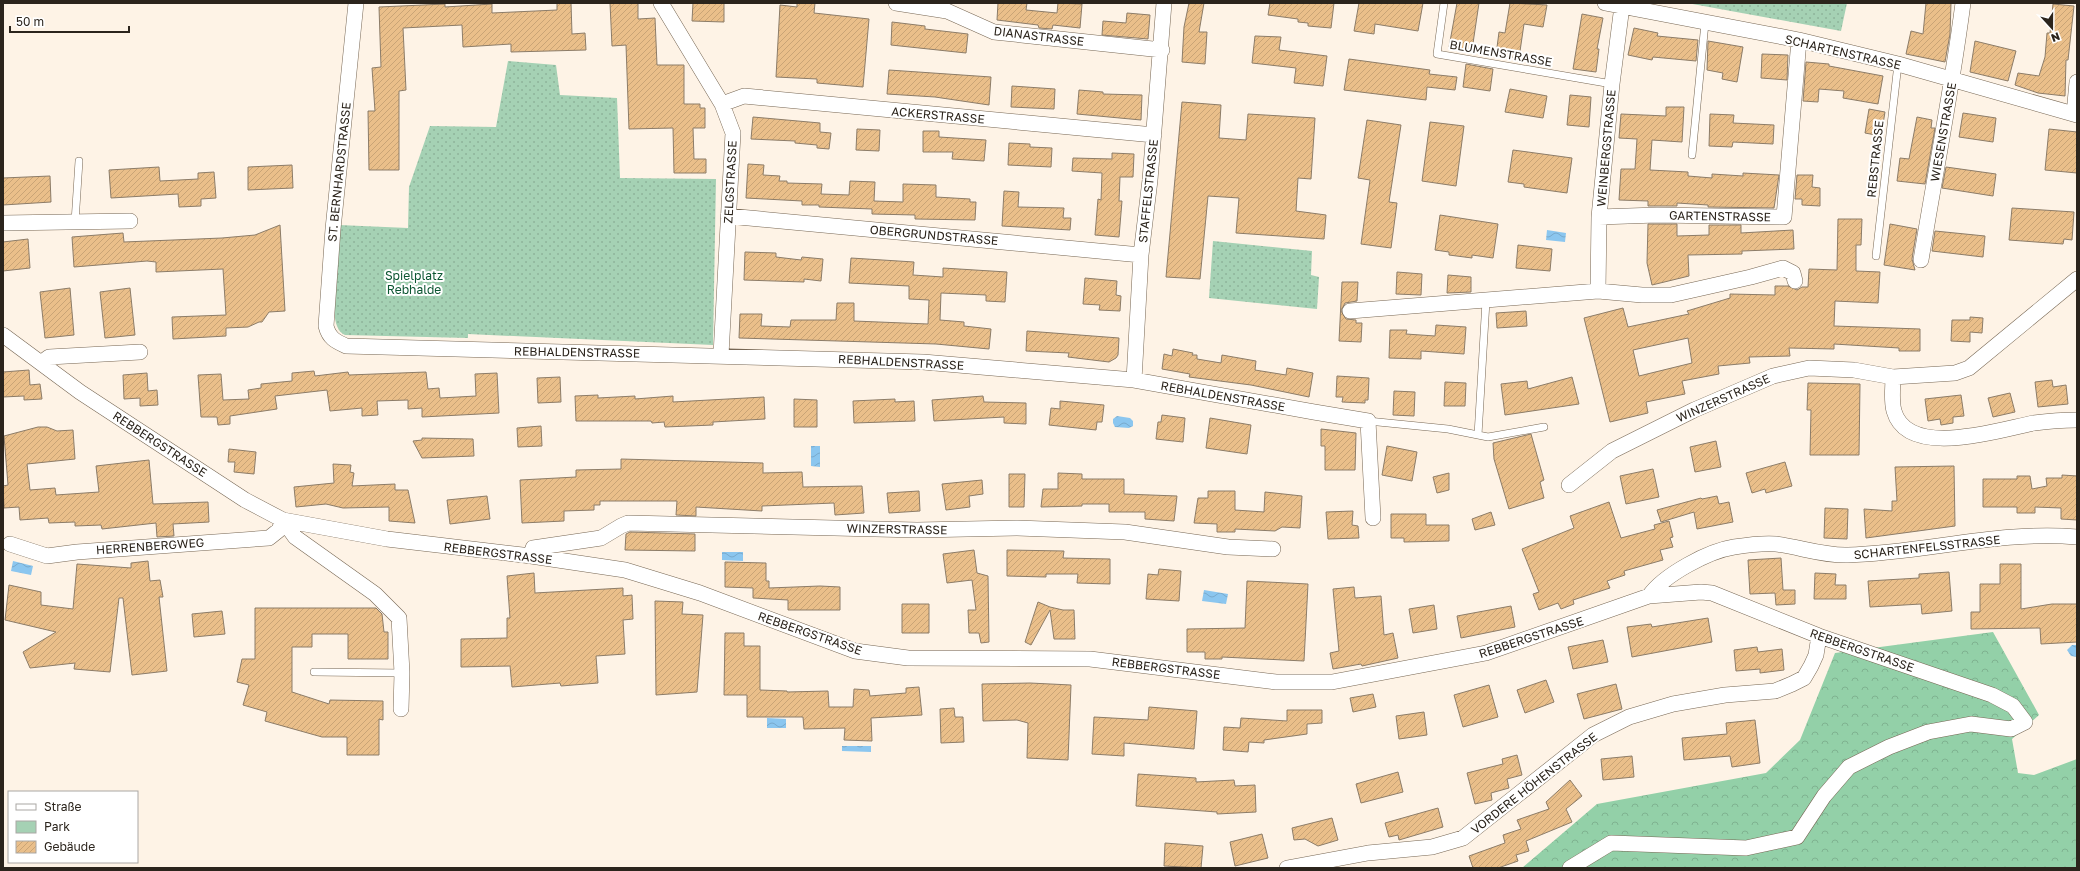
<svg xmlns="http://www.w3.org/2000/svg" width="2080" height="871" font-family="'Golos Text',sans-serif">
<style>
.green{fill:url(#green-dots)}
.forest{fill:url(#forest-crowns)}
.water{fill:url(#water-waves)}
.building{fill:url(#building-hatch);stroke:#8c7c68;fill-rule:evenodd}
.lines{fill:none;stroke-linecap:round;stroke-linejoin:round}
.lane-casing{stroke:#776754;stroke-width:8}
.street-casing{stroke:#776754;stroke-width:16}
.lane{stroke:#fff;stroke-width:7}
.street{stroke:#fff;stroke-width:15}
.labels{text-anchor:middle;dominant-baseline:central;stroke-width:4;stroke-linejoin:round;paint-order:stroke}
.street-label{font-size:12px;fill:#2b241c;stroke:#fff}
.park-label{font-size:12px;fill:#0b5531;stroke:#fff}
</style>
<defs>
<pattern id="green-dots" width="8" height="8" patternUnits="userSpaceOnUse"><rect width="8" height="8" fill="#a5d1b4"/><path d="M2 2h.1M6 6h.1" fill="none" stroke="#8eb39a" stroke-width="1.8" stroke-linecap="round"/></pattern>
<pattern id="forest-crowns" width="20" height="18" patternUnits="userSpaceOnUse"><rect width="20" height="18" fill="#93d0a8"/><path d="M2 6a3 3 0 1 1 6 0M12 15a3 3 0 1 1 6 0" fill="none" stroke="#7fb290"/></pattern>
<pattern id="water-waves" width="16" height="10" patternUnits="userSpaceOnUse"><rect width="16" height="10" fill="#8bc6ef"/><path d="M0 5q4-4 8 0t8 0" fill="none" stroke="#78aacc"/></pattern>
<pattern id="building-hatch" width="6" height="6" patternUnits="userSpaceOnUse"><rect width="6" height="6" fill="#eabf8a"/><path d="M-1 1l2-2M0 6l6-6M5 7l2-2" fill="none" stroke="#c9a476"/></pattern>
</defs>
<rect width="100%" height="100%" fill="#fef3e6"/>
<path class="green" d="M1687,3H1847L1841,31Z
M508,61L556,65L560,95L617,98L620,178L716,179L713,345L468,334V338L345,335C341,333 339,331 337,326C329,304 338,250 339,225L408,228L409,187L430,126L496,127Z
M1213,241L1312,251L1311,275L1319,277L1317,309L1209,298Z"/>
<path class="forest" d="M1993,632L2039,715L2012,739L2018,773L2034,775L2077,759V868H1522L1597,804L1766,773L1800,740L1835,653Z"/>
<path class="water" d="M1547,230L1566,233L1565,242L1546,240Z
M1117,416L1130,418L1133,421V426L1129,428L1115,427L1113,423V419Z
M811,446H820V467L811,466Z
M722,552H743V561L722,560Z
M13,561L33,566L31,575L11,571Z
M1204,590L1228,594L1226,604L1202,601Z
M2072,645H2077V657L2071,656L2067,650Z
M767,718L786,719V728H767Z
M842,746H871V752L842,751Z"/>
<path class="building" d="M557,3H571L572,34L585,33L586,50L511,52V44L463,47L462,25L403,28L406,90L399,91V170H369L368,111H375L372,68L381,67L379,7L445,4V7L492,4V13L557,10Z
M610,3H638V19L655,18L657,65H684V104H700V108H705V128H693L694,159H706V173H674L673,128L629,129L626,45L612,46Z
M693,3H724V22L692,21Z
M797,3H815L814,13L869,19L863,87L817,83V79L776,77L780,5L797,7Z
M998,3H1027L1026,10L1057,13L1058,3L1082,4L1080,28L1053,25L1052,29L1039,28L1038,25L997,20Z
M1189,3H1204L1199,32H1207L1205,64L1182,62L1184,27Z
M1270,3H1334L1331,28L1308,26V23L1298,22V19L1268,15Z
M1359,3H1423L1418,31L1375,24L1374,34L1354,31Z
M1457,3H1479L1472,50L1449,47Z
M1510,3L1547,5L1543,27L1524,24L1519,58L1496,55L1499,32L1505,33Z
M1926,3H1951L1950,34L1945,62L1906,54L1911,31L1923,34Z
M2053,4L2074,6L2068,60H2066L2065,96L2038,93L2015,85L2018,73L2039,76L2045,57L2047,33H2050Z
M1127,13L1150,15L1148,39L1102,35L1103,21L1126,23Z
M1582,14L1603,18L1597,49H1599L1596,72L1573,69Z
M892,22L925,26V29L968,34L966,53L891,45Z
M1634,28L1658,33L1657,36L1698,40L1696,61L1653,57L1652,60L1628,55Z
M1255,36L1281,37L1279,50L1327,56L1323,86L1294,83L1296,68L1252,63Z
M1708,41L1743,47L1737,82L1722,79L1723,73L1707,70Z
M1975,41L2016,51L2008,81L1970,72Z
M1762,54L1788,55L1787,80L1761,78Z
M1349,59L1430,70L1429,74L1457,77L1455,90L1427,87L1426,100L1344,90Z
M1806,62L1829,64V66L1883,76L1878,104L1843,98L1844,91L1819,89L1818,102L1803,101Z
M1466,64L1493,69L1490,91L1463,87Z
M889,70L991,77L989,105L935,97L887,94Z
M1012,86L1055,89L1054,109L1011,107Z
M1510,89L1547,96L1543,118L1505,112Z
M1079,90L1103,92V94L1142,95L1141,120L1077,114Z
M1570,95L1591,97L1589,127L1567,125Z
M1182,102L1221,105L1219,138L1246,140L1248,114L1315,118L1311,179L1298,178L1296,211L1326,215L1324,239L1236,233L1239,198L1208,196L1200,279L1166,277Z
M1666,107H1684L1682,142L1652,140L1650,170L1688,172V176L1712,178V174L1743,176V173L1779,175L1774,208L1708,207V205L1677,203V206H1648V201L1619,200L1621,169H1635L1637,139L1619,138L1621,114L1666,116Z
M1869,109L1885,112L1881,136L1865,133Z
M1963,113L1996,118L1993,142L1959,137Z
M1710,114L1734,115L1733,123L1774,125L1773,144L1733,142L1732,147L1709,146Z
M753,117L820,123V132L831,133L829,149L817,148V145L795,143V141L751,139Z
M1917,117L1932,120L1931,128H1935L1925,184L1897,181L1900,158L1909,159Z
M1367,120L1401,125L1389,202L1397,203L1391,248L1361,244L1370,180L1358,178Z
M1430,122L1464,126L1456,186L1422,181Z
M857,129L880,130L879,151L856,150Z
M2049,129L2077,132V173L2045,170Z
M923,131H939V137L986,140L984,161L952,159L953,152H923Z
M1009,143L1030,144V147L1052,148L1051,167L1008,165Z
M1513,150L1572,158L1567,193L1524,187V184L1508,182Z
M1112,153L1134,154L1133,177H1120L1119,201H1122L1119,237L1095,235L1098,199L1101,200L1102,173L1072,171L1073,158L1112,159Z
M748,164L764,165L763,175L780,176L779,181H787V183L822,184L821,194L849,195L850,181L875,182L874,201L903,202V184L936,185V197L970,199V202H976L975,220L915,219V215L872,214V209L819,207V205H802V201L746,198Z
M292,165L293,188L248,190V167Z
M159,167L160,181L198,179V173L214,172L216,198L201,199V206L179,207L178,194L111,198L109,170Z
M1946,167L1996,174L1993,196L1942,188Z
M1797,175H1813L1812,187L1820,188V206L1802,205V199H1795Z
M50,176L51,202L3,205V178Z
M1004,191L1019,192L1018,207L1064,208L1063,218H1071L1070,230L1002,226Z
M2012,208L2074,212L2072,240L2064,239L2063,244L2009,240Z
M1440,215L1498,224L1493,258L1472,255V258L1449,255V252L1435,250Z
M1838,219H1862L1861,245H1856V271L1880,272L1878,303L1835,301L1834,326L1920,329V351H1899V348L1834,344V349L1789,348L1790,356L1749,357L1750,363L1718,366L1719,374L1682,381L1685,394L1646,402L1648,413L1610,422L1584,318L1623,308L1628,327L1689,314L1687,311L1730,298V294L1775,295V286H1788L1797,290L1802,287H1808L1809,269L1837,270ZM1688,338L1692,363L1639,376L1633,350Z
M1648,224H1677V236L1709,235V225H1741V233L1793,230L1794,249L1742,251V254L1688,255L1689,276L1652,285L1647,263Z
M1890,224L1917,229L1912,259L1915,270L1884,265Z
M280,225L285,311L269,312L262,322H259L248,327L226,328V336L173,339L172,317L226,315L223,269L156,272V262L147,261L74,267L72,237L123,233L124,242L222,238L255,235Z
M1935,231L1985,236L1983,257L1932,251Z
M28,239L30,268L3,271V242Z
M1518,245L1552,249L1550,271L1516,268Z
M745,252L776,253V257L801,260L802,257L823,259L821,281L804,279V282L744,280Z
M851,258L914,262L913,275L943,277V268L1007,272L1005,302L986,301V295L941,293L940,320L964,322V326L991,329L989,349L936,344L739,338L740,314H762L761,326L790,327L791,320H836L837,303H854V321L928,324L929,300L909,299V286L849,283Z
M1397,272L1422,274L1421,295L1396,294Z
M1448,275L1471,277V292L1447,293Z
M1085,278L1117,281L1116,295L1121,296L1120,311L1099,310L1100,305L1083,304Z
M1342,282H1358L1357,301L1345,303L1341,311L1346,319L1356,320V323H1362L1361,342L1339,341Z
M70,288L74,335L45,338L40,292Z
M130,288L135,335L105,338L100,292Z
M1526,311L1527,326L1497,328L1496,313Z
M1970,317L1983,318L1982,333L1970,332V342L1951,341L1952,320H1970Z
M1436,325L1466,327L1464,354L1421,351V359L1389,358L1390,330H1407L1406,334L1435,336Z
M1027,331L1119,338L1118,355L1116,358L1109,362L1068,357L1069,353L1026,351Z
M1173,349L1193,353L1192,355H1197V359L1221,363L1222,355L1256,361L1255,370L1286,375L1287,368L1313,373L1309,397L1251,385L1189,377L1190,374L1162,369L1164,354L1172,356Z
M29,370L30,385L40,384L42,399L24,400V396L3,397V372Z
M314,371L315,376L348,372L349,375L426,372L428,389L439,388L440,398L476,396L475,374L497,373L499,413L422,417V408L408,409V400L377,401L378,415L362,416V408L330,411L327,390L275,396L277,409L230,416V424L218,425L217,417H201L198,375L221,374L223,400L249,399L248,390L261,388V384L292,381V373Z
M147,373L148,391L157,390L158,405L140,406V398L124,399L123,375Z
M1337,376L1369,378L1368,400H1365V403L1342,402L1343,397H1336Z
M560,377L561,402L538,403L537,378Z
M1572,377L1579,404L1505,415L1501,384L1527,381L1528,389Z
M2052,380L2053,387L2066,385L2068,404L2038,407L2035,382Z
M1445,382L1466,383L1465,406H1444Z
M1808,383L1860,384L1859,455H1810L1811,410H1807Z
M1394,391L1415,392L1414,416L1393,415Z
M2010,393L2015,412L1993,417L1988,398Z
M598,395V398L635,396V399L673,396V402L764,397L765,419L713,422V425L665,427L664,422L652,423L651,421H576L575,396Z
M1961,395L1964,416L1953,417V423L1941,425L1940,419L1928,421L1925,399Z
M983,396L984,402L1026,403V424L1004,423V417L934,421L932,400Z
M794,399L817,400V427H794Z
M895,399V402L914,401L915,421L854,423L853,401Z
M1060,401L1104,405L1102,422H1097L1096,430L1049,425L1051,408L1060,409Z
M1162,415L1185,418L1183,442L1156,439L1158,422H1161Z
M1210,418L1251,425L1247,454L1206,448Z
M541,426L542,446L518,447L517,428Z
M38,427H47L57,431L73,430L75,459L27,464L30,490L55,488L56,495L99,492L96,466L149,460L153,504L208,502L209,522L173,524L174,536L157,537L156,523L102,529L101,525L75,526V522L49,523L48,518L20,520L19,507L4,508L3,486L8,485L4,436Z
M1321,429L1356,433L1355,470H1325V446H1321Z
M1531,434L1544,480L1540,482L1544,498L1509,509L1494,459L1493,443Z
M422,438L473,439L474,456L422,458L413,441L422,440Z
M1716,441L1721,467L1695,472L1690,447Z
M1387,446L1417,452L1412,481L1382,475Z
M229,449L256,452L254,474L234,472L235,462H228Z
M621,459L763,463V473L802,472L803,487L862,486L864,513L835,515L834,503L762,506V511L696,507V516L676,515L677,501H600V505H594V510L564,511V521L522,523L520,480L576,477V470L621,469Z
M1785,462L1792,486L1766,493L1765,489L1752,493L1746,473Z
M333,464L351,465L350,472L354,473L352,486L395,484V490H408L415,523L389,521V507L343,508L326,504L296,507L294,487L334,483Z
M1954,466L1955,526L1866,538L1864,509L1892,511V501H1897L1895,467Z
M1653,469L1659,497L1626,504L1620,476Z
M1058,473L1082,474V479H1124V494L1177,496L1174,521L1145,519V512H1109V504H1082V506L1041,507L1043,489H1058Z
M1449,473V490L1437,493L1433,477Z
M1009,474H1025L1024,507H1009Z
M2062,475L2077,476V520L2061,519V508L2035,507V513H2017V507H1983V479H2017V476H2030L2032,489L2047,486L2046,478H2062Z
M982,480L983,494L969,496L970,507L946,510L942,484Z
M919,491L920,511L889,513L887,493Z
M1208,491H1235V510L1264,512L1265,492L1302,496L1300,528L1282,527L1275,531L1235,529V532H1217V524L1194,523L1198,498H1208Z
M487,496L490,519L450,524L447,500Z
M1717,496L1719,504L1729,502L1733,522L1697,529L1694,512L1661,522L1657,510L1701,498L1702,499Z
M1609,502L1621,538L1655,529L1654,525L1669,521L1673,537L1670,538L1673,547L1660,550L1663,560L1624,571L1625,575L1607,581L1610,588L1573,600L1574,604L1561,609L1558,603L1539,610L1533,594L1539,592L1522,549L1574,528L1570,516Z
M1825,508L1848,509L1847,539L1824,538Z
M1353,511L1352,525L1358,526L1359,538L1328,539L1326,512Z
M1491,512L1495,525L1475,530L1472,519Z
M1391,514H1426V525H1449V541L1404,542V538H1391Z
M630,532L695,534V551L625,550L626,534Z
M974,550L977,573L988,576L989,642L981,643L979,633H969L968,610H976L972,580L947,583L943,554Z
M1007,550L1064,551L1063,558L1110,559V584L1077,583L1078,574H1046V577L1007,576Z
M1781,558L1783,590H1795V604L1776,605L1775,593L1750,594L1748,560Z
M148,561L150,581L160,580L163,597H159L167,671L132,675L123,598H119L110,672L74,669L75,663L30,668L23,652L56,632L5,620L9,585L41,592V605L73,609L77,564L131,568V563Z
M725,562L766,563V581H769V588L820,586L840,587V610H788V600L753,598V588L725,587Z
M2000,564H2021V609L2052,604H2077V642L2041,644L2040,628L1971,629V612H1980V584H2000Z
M1159,569L1181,571L1179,601L1146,599L1148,574L1158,575Z
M1949,572L1952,611L1922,614L1921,604L1870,607L1868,581L1919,578V574Z
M534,573L535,593L623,588V596L632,595L633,619L623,620L625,654L596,656L598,683L561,686L560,683L512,687L510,666L461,667V639L507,638V618H510L507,576Z
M1815,573L1836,574L1835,585H1846V599H1814Z
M1247,581L1308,584L1304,661L1222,657V659H1205V652H1187V629L1245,628Z
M1354,587L1355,598L1381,596L1384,635L1393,633L1398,658L1362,666L1361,664L1333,669L1330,653L1339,651L1333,589Z
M655,601L683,602L682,614L703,615L697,692L656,695Z
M1038,602L1050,607L1063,610H1074L1075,639H1054L1050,610L1031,645L1025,642Z
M902,604H929V633H902Z
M1434,605L1437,629L1413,633L1409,609Z
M1511,606L1515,627L1461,638L1457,616Z
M255,608H376L382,614L384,632H388V659H348V634H312V647H292V692L329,704L330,700L383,701V720L379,719V755H347V737H322L265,721L267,712L243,705L249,685L237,682L242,659H255Z
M222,611L225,634L194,637L192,614Z
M1708,618L1712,642L1632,657L1627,627L1651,624L1652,627Z
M725,633H744V646H760V690L787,691V692L828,691L829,707H853L854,689L869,690L870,696L906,693V688L919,687L922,715L871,718L872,741L844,740L845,728L804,729L803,717H747V695H724Z
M1603,640L1608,662L1573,669L1568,647Z
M1757,647L1758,652L1782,649L1784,670L1760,673V669L1736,671L1734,650Z
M1546,680L1554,702L1525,713L1517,690Z
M1030,683L1071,685L1068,760L1027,758L1028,723L1017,720L983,721L982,684Z
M1616,684L1622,709L1584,719L1577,694Z
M1489,685L1498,717L1463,727L1454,695Z
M1373,694L1376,707L1353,712L1350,698Z
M1149,707L1197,711L1194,749L1124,743V756L1092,754L1094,717L1148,720Z
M954,708L955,717H963L964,742L941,743L940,709Z
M1287,710H1322V723L1307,724V734L1264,740V743L1249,742L1248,752L1223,750L1224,727L1240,728L1241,718L1287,721Z
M1424,712L1427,735L1399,739L1396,716Z
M1755,720L1760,763L1732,767L1730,756L1684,760L1682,738L1727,734L1726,723Z
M1517,755L1522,775L1507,779L1509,788L1491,793L1492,800L1475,804L1467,773L1503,764L1502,759Z
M1632,756L1634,777L1603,780L1601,759Z
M1398,772L1403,792L1361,803L1356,784Z
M1138,774L1196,778V782L1234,780L1235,786L1255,785L1256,812L1217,814V812L1136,806Z
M1570,780L1582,796L1566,809L1572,822L1526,841L1529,851L1516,855L1518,861L1498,868H1473L1469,856L1505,843L1503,835L1521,829L1517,820L1549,809L1546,802Z
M1438,808L1443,827L1399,840L1398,835L1389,837L1385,823Z
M1332,818L1338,840L1318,846L1305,839L1294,840L1292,828Z
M1262,834L1268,858L1235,866L1230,842Z
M1165,843L1203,846L1201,868L1164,866Z"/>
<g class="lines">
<g class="lane-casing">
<path id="lane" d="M1444,3L1437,54L1612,84
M1692,155L1705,23
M75,222L79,161
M1876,256L1898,64
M1368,421L1448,429L1488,437L1544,427
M1478,435L1486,301
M314,672L402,673"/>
</g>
<g class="street-casing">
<path id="street" d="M356,3L333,229L326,326C329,338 335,341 346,346L923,362L1134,380L1314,412L1368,421L1373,518
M661,3L722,104L733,133L721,355
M896,3L947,11L994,32L1162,50
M1605,3L1799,40L1898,64L2077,115
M722,104L744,96L1154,135
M2074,114L2077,82
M728,216L1141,255
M1599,217L1657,215L1784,217L1799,40
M3,223L130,221
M1921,260C1935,174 1952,89 1963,3
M2077,279L1969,368L1955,373L1893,377C1893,388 1891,400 1894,411C1908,460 2001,429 2034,423C2049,421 2063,420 2077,420
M1598,291L1599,217L1612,84L1622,6
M1350,311L1598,291L1642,295H1671L1751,277L1783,268L1793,273L1795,281
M3,335L80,392L245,500L283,520L387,539L531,556L625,570L700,593L855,651L908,658L1090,659L1276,682H1332L1486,653L1649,596L1701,592L1712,593L1819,636L1992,695L2013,706L2025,722L2011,729L1971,724L1928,732L1889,747L1849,767L1824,796L1797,837L1746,848L1611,843L1570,868
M41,363L49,357L140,352
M1134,380L1141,255L1150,180L1164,3
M1569,485L1612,451L1694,410L1773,376L1809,368L1854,370L1893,377
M283,520L295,537L375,594L399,618L402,673L401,709
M10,544L47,556L77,552L269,538L279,530L283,520
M531,556L533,548L601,538L621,526L628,523L917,530L1017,528L1125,532L1228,547L1273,549
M1649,596C1664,575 1708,551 1734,547C1747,545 1764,543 1776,544C1800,547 1824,556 1848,555C1924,553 2001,530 2077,537
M1287,868L1368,853L1432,847L1463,838L1593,735L1629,717L1673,704L1725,695L1775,691L1792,684L1804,678L1811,666L1816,655L1819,636"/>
</g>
<use href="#lane" class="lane"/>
<use href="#street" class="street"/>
</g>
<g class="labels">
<g class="street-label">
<text transform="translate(1039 36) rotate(7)">DIANASTRASSE</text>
<text transform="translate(1843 52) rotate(13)">SCHARTENSTRASSE</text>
<text transform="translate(1501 53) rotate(10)">BLUMENSTRASSE</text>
<text transform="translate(938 115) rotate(5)">ACKERSTRASSE</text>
<text transform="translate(1943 132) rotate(-80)">WIESENSTRASSE</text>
<text transform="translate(1606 148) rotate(-85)">WEINBERGSTRASSE</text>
<text transform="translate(1875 159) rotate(-84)">REBSTRASSE</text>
<text transform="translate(339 172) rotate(-84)">ST. BERNHARDSTRASSE</text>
<text transform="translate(730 182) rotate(-87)">ZELGSTRASSE</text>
<text transform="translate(1148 191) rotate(-84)">STAFFELSTRASSE</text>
<text transform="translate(1720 216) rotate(1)">GARTENSTRASSE</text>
<text transform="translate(934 235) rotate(5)">OBERGRUNDSTRASSE</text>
<text transform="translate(577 352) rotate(1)">REBHALDENSTRASSE</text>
<text transform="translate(901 362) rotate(3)">REBHALDENSTRASSE</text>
<text transform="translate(1223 396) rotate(10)">REBHALDENSTRASSE</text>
<text transform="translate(1723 398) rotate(-24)">WINZERSTRASSE</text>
<text transform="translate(160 444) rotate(33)">REBBERGSTRASSE</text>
<text transform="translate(897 529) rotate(1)">WINZERSTRASSE</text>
<text transform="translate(150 546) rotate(-4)">HERRENBERGWEG</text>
<text transform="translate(1927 547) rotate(-6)">SCHARTENFELSSTRASSE</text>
<text transform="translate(498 553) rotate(7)">REBBERGSTRASSE</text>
<text transform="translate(810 633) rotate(19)">REBBERGSTRASSE</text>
<text transform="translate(1531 637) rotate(-18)">REBBERGSTRASSE</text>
<text transform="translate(1862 650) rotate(19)">REBBERGSTRASSE</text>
<text transform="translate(1166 668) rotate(7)">REBBERGSTRASSE</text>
<text transform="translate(1534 783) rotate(-38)">VORDERE HÖHENSTRASSE</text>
</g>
<g class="park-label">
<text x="414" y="275">Spielplatz<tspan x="414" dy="14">Rebhalde</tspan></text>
</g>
</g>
<rect width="2080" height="871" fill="none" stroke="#2b241c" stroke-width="8"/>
<rect x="8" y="791" width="130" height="72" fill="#ffffff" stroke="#aaa7a4"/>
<rect x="16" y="804" width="20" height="6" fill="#ffffff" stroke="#aaa7a4"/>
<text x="44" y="811" font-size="12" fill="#2b241c">Straße</text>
<rect x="16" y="821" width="20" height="12" fill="#a5d1b4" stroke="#aaa7a4"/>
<text x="44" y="831" font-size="12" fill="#2b241c">Park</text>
<rect x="16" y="841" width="20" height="12" fill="url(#building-hatch)" stroke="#aaa7a4"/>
<text x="44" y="851" font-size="12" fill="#2b241c">Gebäude</text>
<g transform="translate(2052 28) rotate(159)" stroke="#ffffff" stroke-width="3" paint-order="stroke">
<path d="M0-3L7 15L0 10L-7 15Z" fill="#2b241c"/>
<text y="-6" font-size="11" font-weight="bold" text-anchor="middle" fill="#2b241c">N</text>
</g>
<path d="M10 26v6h119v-6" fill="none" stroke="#2b241c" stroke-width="2"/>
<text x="16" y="26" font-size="12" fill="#2b241c" stroke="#ffffff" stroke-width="3" paint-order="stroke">50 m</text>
</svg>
